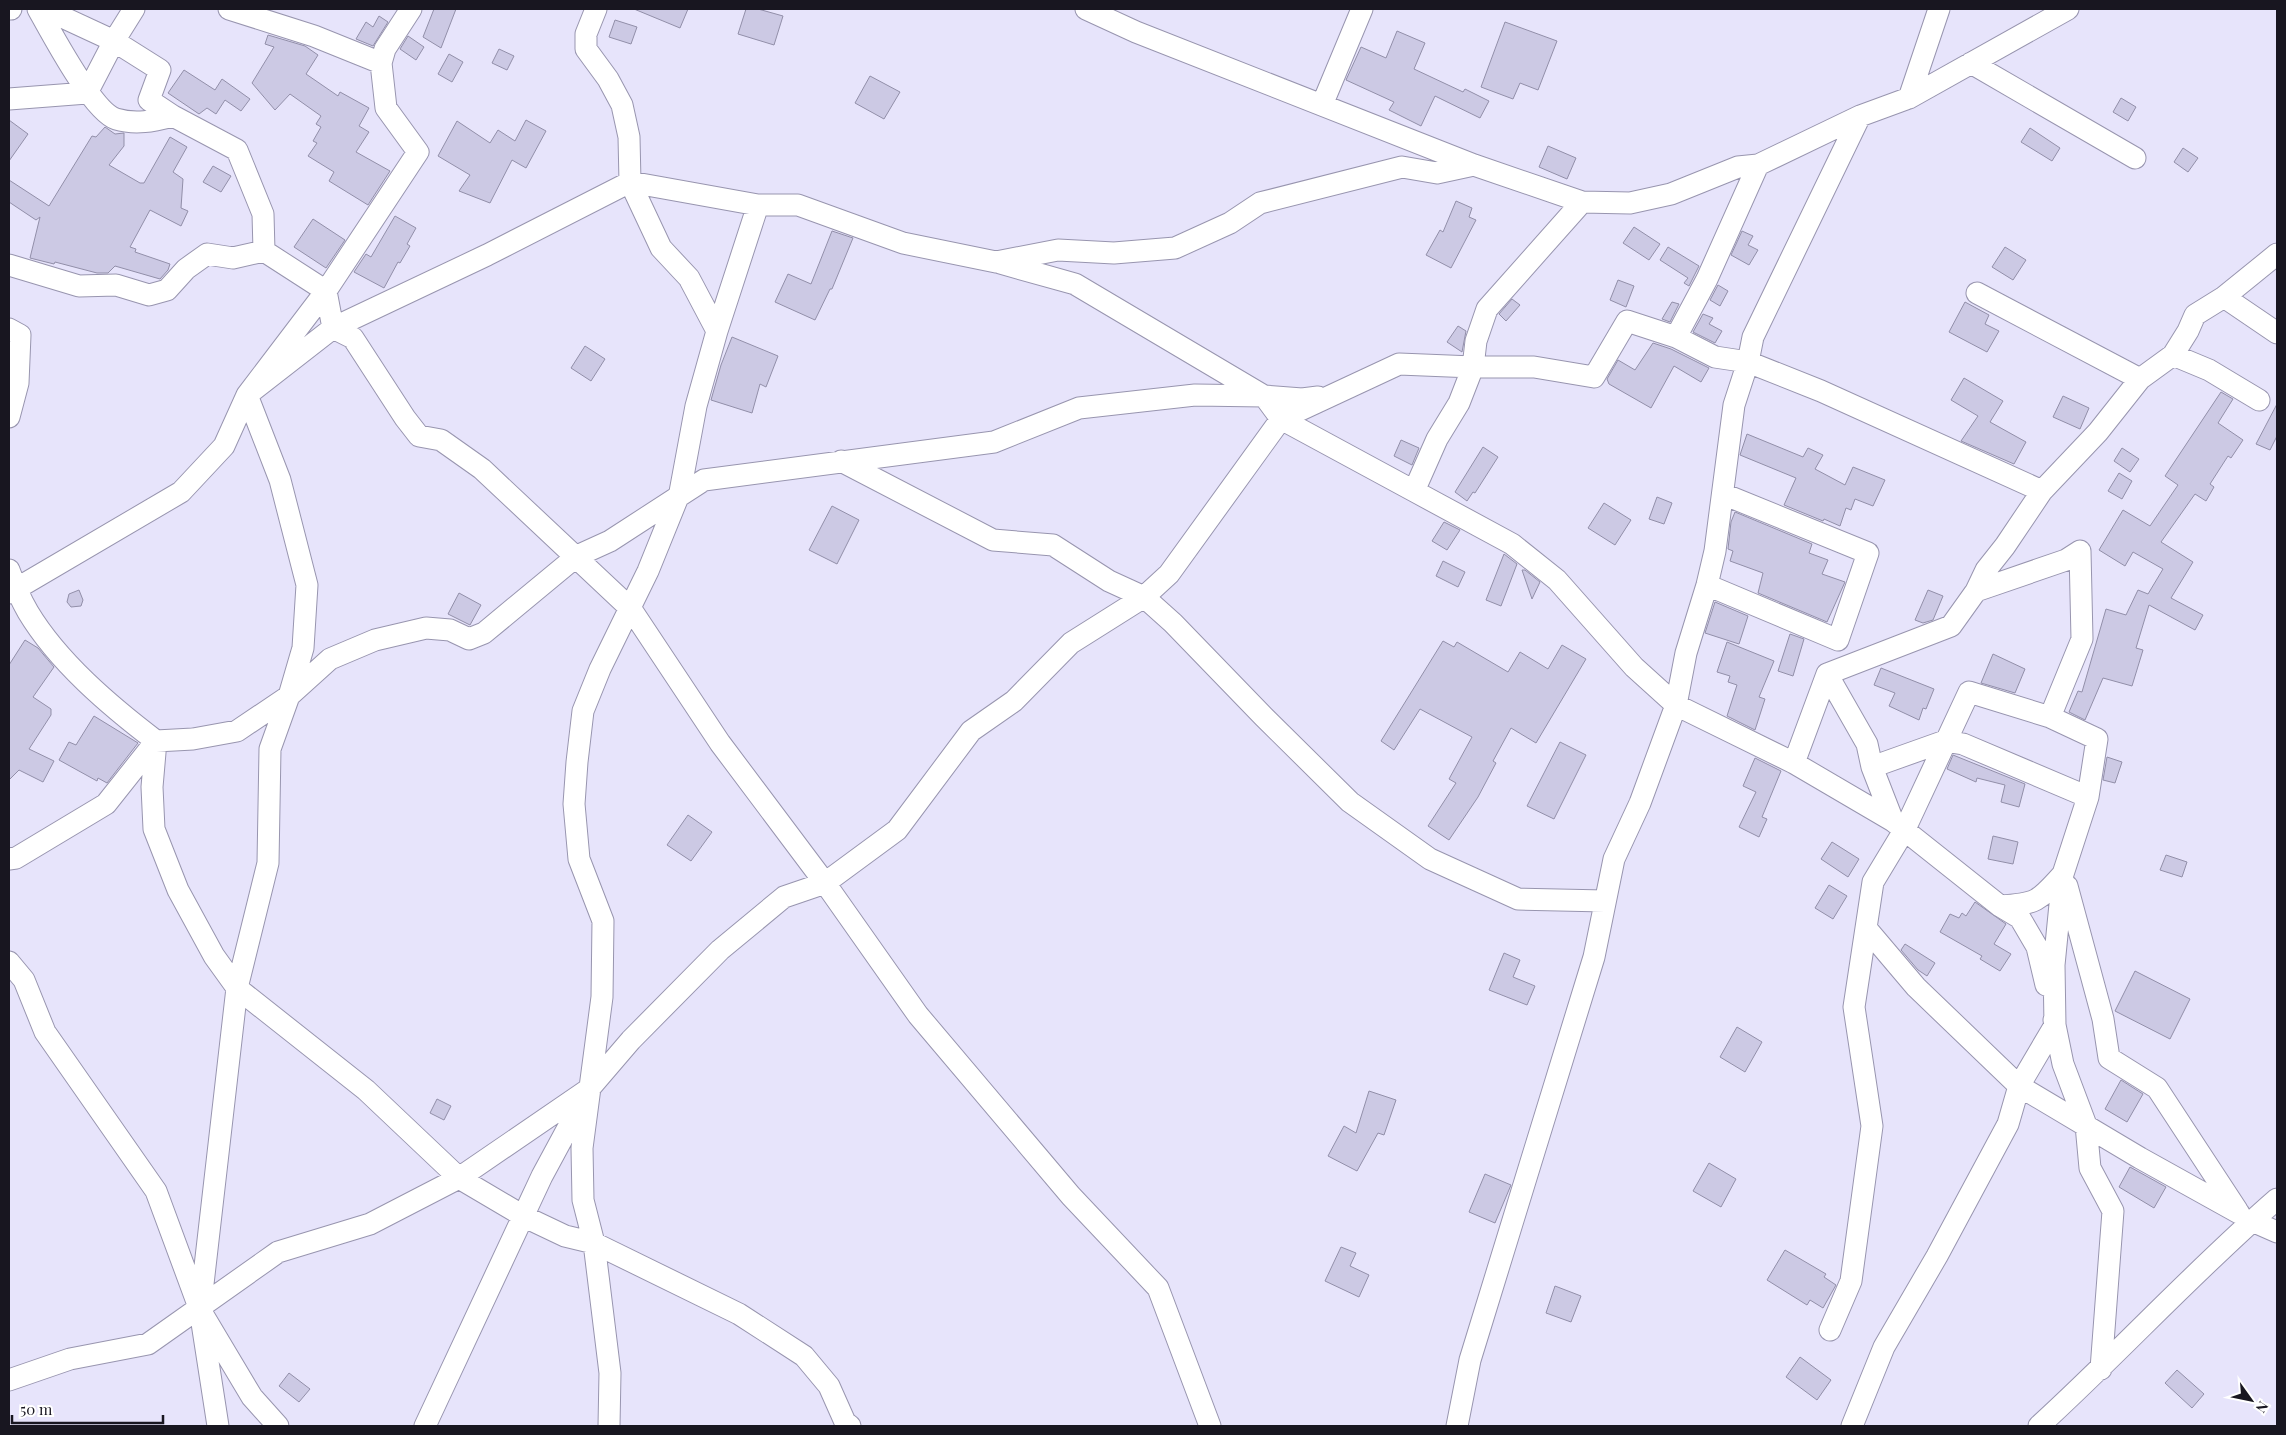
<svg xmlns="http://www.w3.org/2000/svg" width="2286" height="1435" font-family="'Playfair Display',serif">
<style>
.building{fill:#ccc9e4;stroke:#928fa9}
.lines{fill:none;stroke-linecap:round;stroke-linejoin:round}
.minor-casing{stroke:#9895af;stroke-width:23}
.minor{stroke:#fff;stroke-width:21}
</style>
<rect width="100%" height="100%" fill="#e7e4fb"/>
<path class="building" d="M434,9H456L441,48L423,37Z
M634,9H688L680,28Z
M746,9H758L783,16L774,45L738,34Z
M379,16L388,22L373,46L356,39L366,22L373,27Z
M615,20L637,27L631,44L609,37Z
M1505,22L1557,41L1538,90L1520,83L1513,99L1481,87Z
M1397,31L1425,43L1414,69L1463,92L1465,89L1489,101L1480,118L1435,96L1421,126L1389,110L1394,102L1346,80L1361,47L1386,58Z
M268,35L305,46L318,55L306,74L338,96L340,92L369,108L359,126L369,132L356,152L390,171L368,205L329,181L334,172L308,156L317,143L313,141L321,127L316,124L321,116L290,94L275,110L252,83L274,47L265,44Z
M408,36L424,47L416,60L400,49Z
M499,49L514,56L507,70L492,63Z
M449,54L463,62L452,82L438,74Z
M184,70L215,90L222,79L250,99L241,111L225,100L216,114L207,108L199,114L168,93Z
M870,76L900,92L884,119L855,103Z
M2121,98L2136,107L2128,121L2113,112Z
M9,120L28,134L9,161Z
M526,120L546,131L526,168L512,160L490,203L459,191L470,175L438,156L457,121L490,143L498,130L515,141Z
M105,127L115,134L124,133V146L109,165L140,183H144L170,137L187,147L173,172L183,179L181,208L188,211L181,226L150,210L130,247L136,249L135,252L170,264L168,270L160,279L115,266L108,273H97L55,262L54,264L30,258L40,217L36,220L9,202V180L49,206L92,136L96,137Z
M2030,128L2060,148L2052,161L2021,142Z
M1548,146L1576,158L1567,179L1539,167Z
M2183,148L2198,158L2188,172L2174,162Z
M213,166L231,176L221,192L203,182Z
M1456,201L1472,208L1469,217L1476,220L1451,268L1426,255L1440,230L1443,232Z
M395,216L416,228L407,244L410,246L400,263L398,262L384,288L354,272L366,254L371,257Z
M313,219L345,240L326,268L294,247Z
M1634,227L1660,244L1649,260L1623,243Z
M832,231L853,238L832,289H830L815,320L775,302L788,274L811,284Z
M1742,231L1753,236L1748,245L1758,250L1749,265L1731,255Z
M1668,247L1699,266L1689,286L1684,283L1688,278L1660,260Z
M2005,247L2026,260L2013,280L1992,267Z
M1618,280L1634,286L1626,307L1610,300Z
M1718,285L1728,291L1720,306L1710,300Z
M1512,299L1520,305L1506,321L1499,314Z
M1672,302L1679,304L1670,322L1662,319Z
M1965,302L1989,315L1985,324L1999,331L1987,352L1949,332Z
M1703,314L1713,318L1709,324L1722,331L1715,343L1693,332Z
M1458,326L1466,331L1462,352L1447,342Z
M732,337L778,356L766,387L760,384L752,413L711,400L721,365Z
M1653,343L1671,349L1709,368L1701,382L1674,366L1651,408L1609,384L1607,379L1618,360L1635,370Z
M585,346L605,359L591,381L571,368Z
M1964,378L2003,401L1990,422L2026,442L2014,464L1961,441L1978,416L1951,400Z
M2221,392L2233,399L2218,423L2243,440L2231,458L2228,456L2210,484L2214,487L2206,501L2195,494L2161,542L2193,562L2171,598L2203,615L2195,630L2149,605L2136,648L2143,650L2132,686L2103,678L2085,720L2069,712L2078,691L2082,692L2106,609L2126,615L2138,590L2148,594L2163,569L2133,552L2125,566L2099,550L2123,510L2150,526L2178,485L2165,476Z
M2063,396L2089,408L2080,429L2053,417Z
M2277,404V436L2270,450L2256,444Z
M1747,434L1803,457L1808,448L1823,455L1815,469L1845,485L1853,467L1885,480L1873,506L1855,499L1851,510L1846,508L1840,526L1824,519L1823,521L1784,505L1796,478L1740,455Z
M1401,440L1419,448L1412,465L1394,456Z
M1483,447L1498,457L1475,493L1473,492L1467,501L1455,492Z
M2122,448L2139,459L2130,472L2114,461Z
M2119,473L2132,481L2122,499L2108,491Z
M1657,497L1672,503L1664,524L1649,519Z
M1604,503L1631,520L1615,545L1588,528Z
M832,506L859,520L837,564L809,550Z
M1735,512L1812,544L1809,553L1828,560L1822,574L1845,582L1827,622L1758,593L1763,573L1730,561L1733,551L1728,549L1731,522Z
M1444,522L1460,530L1447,550L1432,541Z
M1504,554L1517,564L1501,606L1486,600Z
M1443,561L1465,572L1458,587L1436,576Z
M1522,570H1525L1540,582L1532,599Z
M79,590L83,600L81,606L71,607L67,602L69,594Z
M1928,590L1943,596L1933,620L1923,623L1915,620Z
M459,593L481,605L470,625L448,614Z
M1715,602L1748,616L1739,644L1705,633Z
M1790,634L1804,639L1793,676L1778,671Z
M25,640L38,648L54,667L33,697L51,709V715L29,749L54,761L43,782L19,770L9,780V665Z
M1443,641L1454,647L1457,642L1508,672L1520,652L1548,669L1562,645L1586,659L1536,743L1511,728L1493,761L1496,763L1478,797L1449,840L1428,826L1456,783L1449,779L1472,737L1420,709L1394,750L1381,741Z
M1727,642L1774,661L1759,697L1765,699L1755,730L1727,716L1737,685L1728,682L1730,676L1717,672Z
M1993,654L2025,669L2015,693L1981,683Z
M1881,668L1934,689L1926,709L1923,708L1919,720L1889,706L1895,693L1874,685Z
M94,716L138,743L107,783L98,778L97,781L59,760L69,742L76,745Z
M1560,742L1586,755L1554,819L1527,806Z
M1953,755L2025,784L2019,807L2001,802L2005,785L1977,778L1976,782L1947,769Z
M2107,757L2122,762L2115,783L2103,780Z
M1755,758L1781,771L1762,817L1767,819L1759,837L1739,827L1756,792L1743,786Z
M688,815L712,832L691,861L667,845Z
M1993,836L2018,842L2013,864L1988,859Z
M1832,842L1859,859L1848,877L1821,859Z
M2166,855L2187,862L2182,877L2160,870Z
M1829,885L1847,896L1833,919L1815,908Z
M1975,902L2006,924L1994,944L2011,954L2000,971L1980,959L1982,956L1940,932L1950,914L1959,918L1962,913L1966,916Z
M1905,944L1935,963L1927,976L1918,970L1901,950Z
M1504,953L1520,960L1513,977L1535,986L1527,1005L1489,990Z
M2135,971L2190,999L2170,1039L2115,1011Z
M1737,1027L1762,1042L1745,1072L1720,1057Z
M2121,1080L2143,1094L2127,1122L2105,1109Z
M1369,1091L1396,1100L1384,1135L1378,1133L1357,1171L1328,1156L1344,1126L1356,1133Z
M437,1099L451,1106L444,1120L430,1113Z
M1709,1163L1736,1179L1721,1207L1693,1191Z
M2130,1167L2166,1187L2154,1208L2119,1187Z
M1485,1174L1511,1185L1495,1223L1469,1212Z
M1341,1247L1356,1253L1350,1266L1369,1275L1359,1297L1325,1281Z
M1785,1250L1826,1274L1824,1277L1836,1285L1823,1308L1810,1300L1807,1305L1767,1280Z
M1555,1286L1581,1296L1571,1322L1546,1313Z
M1800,1357L1831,1380L1817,1400L1786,1377Z
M2177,1370L2204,1394L2192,1408L2165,1383Z
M289,1373L310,1389L299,1402L279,1386Z"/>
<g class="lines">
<g class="minor-casing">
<path id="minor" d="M9,9H11
M38,9C51,32 93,112 116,119C136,125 153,121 173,116
M45,9L114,41L160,70L149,100L173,116L237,150L263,214L264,251L326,291L333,328L353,338L405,418L419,436L441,440L482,469L631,609L720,743L825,883L918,1015L1071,1196L1158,1288L1210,1426
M229,9L314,36L381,63
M596,9L586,34V49L608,79L622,105L629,137L630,182L661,248L689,278L717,331L696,406L680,492L648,571L600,669L583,711L577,762L574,804L579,859L603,921L602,997L582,1148L583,1200L594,1243L610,1373L609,1426
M1086,9L1136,32L1474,165L1582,202L1630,203L1671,194L1738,167L1758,165L1860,116L1909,98L2068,9
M1971,63L2135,158
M1909,98L1939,9
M9,99L87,93L114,41L134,9
M1322,105L1362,9
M1582,202L1487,309L1476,341L1473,367L1459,403L1437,439L1414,491L1512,544L1557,580L1634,667L1676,705L1794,763L1893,821
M1000,263L1075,284L1264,396L1281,419L1414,491
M9,265L79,286L116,285L149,295L167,290L186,269L207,254L233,258L264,251
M1977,293L2140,379
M2224,297L2277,333
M9,329L20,335L18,383L9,417
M717,331L758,205
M1676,337L1707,279L1758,165
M2173,355L2209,370L2259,400
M841,461L993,540L1053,545L1109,581L1144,597L1173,623L1264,717L1350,802L1430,859L1518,899L1605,901
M9,570C14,584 20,598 28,612C58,662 110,706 156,741L193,739L237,731L289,696L330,659L375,640L426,628L450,630L469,639L484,633L577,556L610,541L704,480L994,442L1079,408L1195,395L1264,396L1302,399L1318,397
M1707,585L1838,640L1868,553L1723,494
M9,593L181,492L224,446L247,395L326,291L418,152L386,108L381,63L385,49L411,9
M1827,674L1867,744L1872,767L1893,821L2000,906L2020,918L2037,947L2046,985
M156,741L152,787L154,829L178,890L214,956L237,988L366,1090L459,1178L525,1217L565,1236L594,1243L739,1314L804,1356L829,1386L845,1422L850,1426
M1794,763L1827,674L1951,626L1976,591L1986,570L2005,546L2042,491L2098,432L2140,379L2173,355L2188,331L2195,315L2224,297L2277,254
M1872,767L1945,741L1963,744L2088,797
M9,859L16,858L106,804L156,741
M2067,886L2103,1019L2109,1058L2157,1088L2237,1210
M2000,906C2037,904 2039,901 2063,874
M1866,928L1916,987L2019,1086L2140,1158L2239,1213
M9,962L24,980L45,1032L156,1191L200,1310L252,1397L278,1426
M2054,1020L2063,1064L2086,1125L2090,1168L2113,1211L2101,1369
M2252,1221L2277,1232
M1830,1330L1851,1281L1872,1126L1854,1007L1873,882L1905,829L1969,692L2050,717
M9,1380L70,1359L148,1344L278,1252L370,1224L459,1178L589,1089L631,1040L720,950L784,897L825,883L897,830L971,731L1014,701L1071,643L1144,597L1169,574L1281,419L1399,364L1473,367H1534L1594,377L1627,321L1676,337L1715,357L1748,362L1821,391L2042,491
M218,1426L200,1310L237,988L268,863L270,749L289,696L303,648L307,585L280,480L247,395L333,328L487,255L630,182L758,205H798L903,243L996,262L1058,250L1114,253L1175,248L1230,223L1260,203L1402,167L1437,173L1474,165
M425,1426L542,1176L583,1100
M1457,1426L1470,1360L1594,957L1614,859L1640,803L1676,705L1686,653L1707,585L1715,551L1734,405L1748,362L1753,337L1860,116
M1852,1426L1884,1347L1937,1256L2008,1124L2019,1086L2055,1025L2054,965L2063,874L2088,797L2097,739L2050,717L2082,639L2080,551L2066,560L1976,591
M2039,1426C2120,1352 2194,1271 2277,1199"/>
</g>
<use href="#minor" class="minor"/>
</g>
<rect width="2286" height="1435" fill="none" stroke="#181620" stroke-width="20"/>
<g transform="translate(2251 1400) rotate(123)" stroke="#ffffff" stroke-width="4" paint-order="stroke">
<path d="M0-4L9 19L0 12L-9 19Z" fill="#181620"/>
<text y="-8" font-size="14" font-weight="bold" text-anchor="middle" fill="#181620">N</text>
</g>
<path d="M12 1415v8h151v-8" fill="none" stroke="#181620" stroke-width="2.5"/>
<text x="20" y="1415" font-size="15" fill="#181620" stroke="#ffffff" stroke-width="4" paint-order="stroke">50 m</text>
</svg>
